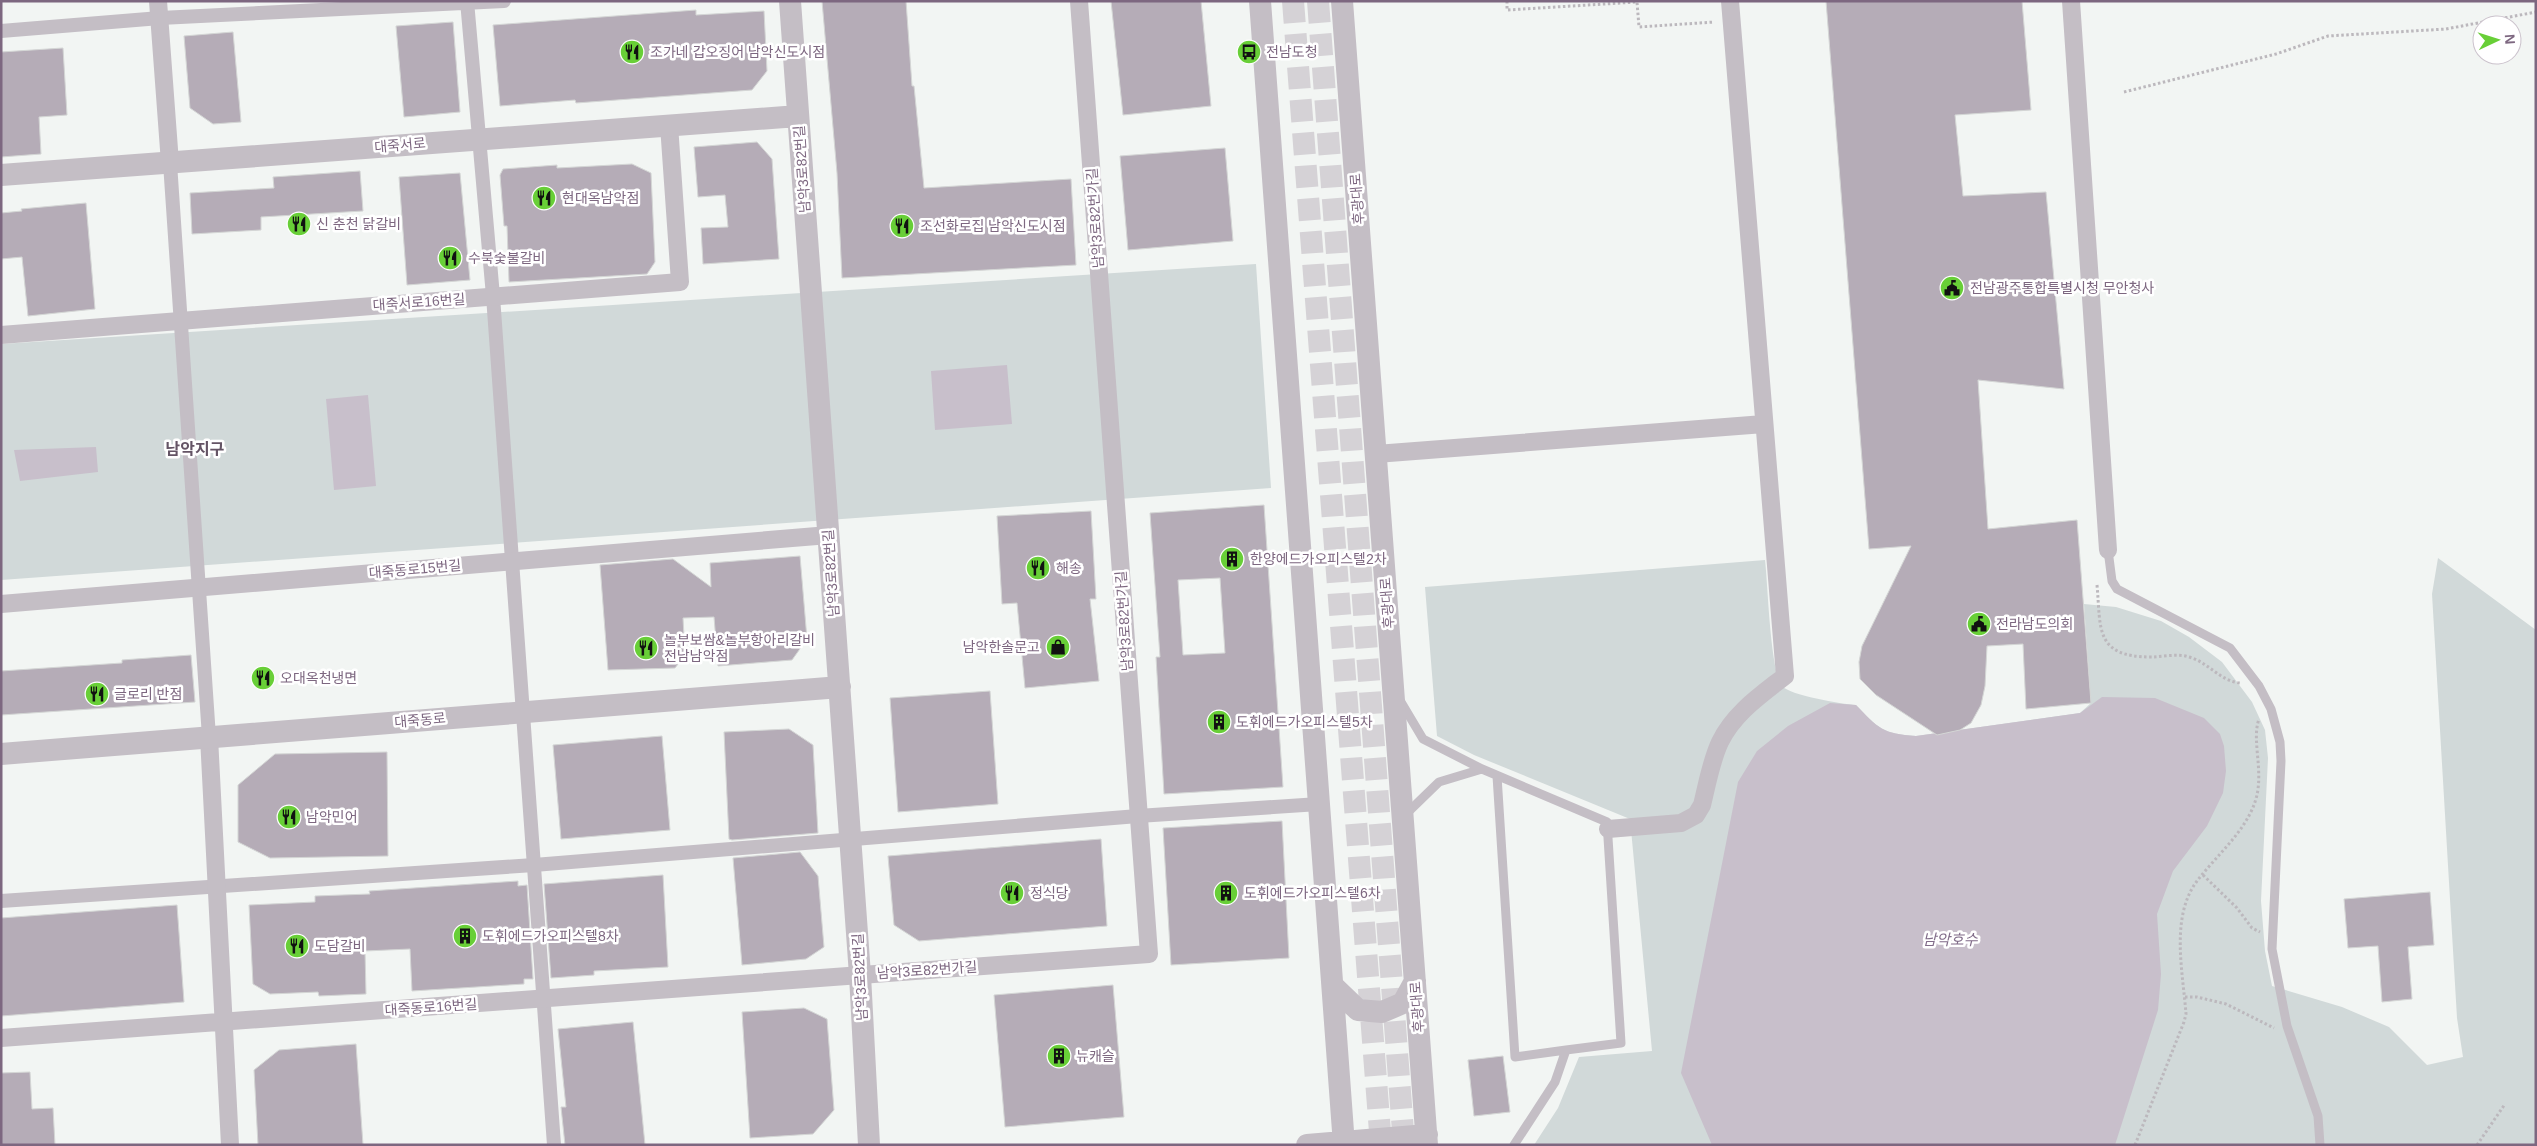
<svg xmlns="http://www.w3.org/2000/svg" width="2537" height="1146" font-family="Arial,'Noto Sans KR',sans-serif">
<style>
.green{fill:#d1d9d9}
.water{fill:#c8bfcb}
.building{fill:#b5acb7;stroke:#d4d6d5;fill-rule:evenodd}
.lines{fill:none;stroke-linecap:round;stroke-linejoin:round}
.tertiary-tunnel{stroke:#d5d2d6;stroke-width:22;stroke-dasharray:22 11;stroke-linecap:butt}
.path{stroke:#bcb8bd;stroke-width:3;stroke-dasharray:2.5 2.5;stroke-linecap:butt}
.service{stroke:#c4bec5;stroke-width:9}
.pedestrian{stroke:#c4bec5;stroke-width:14}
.minor{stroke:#c4bec5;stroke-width:18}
.tertiary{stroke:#c4bec5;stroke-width:22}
.labels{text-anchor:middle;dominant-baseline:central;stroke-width:5;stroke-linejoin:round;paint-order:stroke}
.poi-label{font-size:14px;fill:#7d6780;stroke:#fff;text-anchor:start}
.street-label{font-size:14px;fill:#7d6780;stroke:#fff}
.water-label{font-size:15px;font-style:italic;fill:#826d8a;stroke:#fff}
.quarter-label{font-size:16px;font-weight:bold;fill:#645465;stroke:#fff}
</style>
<rect width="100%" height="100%" fill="#f2f5f3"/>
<path class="green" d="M1256,264L1271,488L1,580V344Z
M2438,558L2536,630V1145H1534L1558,1108L1579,1057L1652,1051L1630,819L1474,755L1437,736L1425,587L1765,560C1768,585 1770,670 1782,686C1789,695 1842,704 1856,705C1878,728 1883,734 1916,736L2080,713L2091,703L2084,604L2116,607L2161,621L2189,637L2222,662L2252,702L2265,730L2268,758L2261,901L2265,951L2272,986L2342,1007L2389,1027L2427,1065L2463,1057L2457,1018L2432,594Z"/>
<path class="water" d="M1007,365L1012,424L935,430L931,371Z
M368,395L376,486L334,490L326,399Z
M96,447L98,472L20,481L14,450Z
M2102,697L2155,698L2204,718L2220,734L2224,746L2226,771L2223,793L2207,826L2173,871L2157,914L2161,974L2158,1010L2115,1145H1712L1681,1073L1738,782L1757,751L1788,726L1830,703L1856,705C1878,728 1883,734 1916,736L2080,713Z"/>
<path class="building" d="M822,1H906L912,86H914L924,188L1071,179L1076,265L842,278L837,173Z
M1111,1H1201L1211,106L1123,115Z
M1826,1H2022L2031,110L1955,115L1963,196L2046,192L2064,389L1978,380L1988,529L2077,520L2091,703L2026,709L2023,644L1987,646L1985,686L1981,705L1971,723L1960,730L1937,735L1876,695L1860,679L1859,662L1862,646L1911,546L1869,549Z
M696,10V15L764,11L767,71L752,90L576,103L575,100L500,106L493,25Z
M453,22L460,112L404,117L396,26Z
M233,32L241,122L213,124L190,108L184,36Z
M63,48L67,115L39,117L41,154L1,157V52Z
M757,142L772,159L779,259L703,264L701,228L728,227L725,195L698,197L694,147Z
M1225,148L1233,241L1128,250L1120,156Z
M632,164L651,173L655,262L647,274L509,282L507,226H504L500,175L503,169L557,165V168Z
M360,171L363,211L261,217V230L192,234L190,193L274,188L273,177Z
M460,173L470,280L407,285L399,177Z
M86,203L95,309L28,316L22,257L1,259V213L22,211L21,209Z
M1264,505L1283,787L1164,794L1156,657H1160L1150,513ZM1220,578L1225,653L1183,655L1178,580Z
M1091,511L1096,599H1090L1099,681L1025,688L1017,603L1002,604L997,516Z
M800,556L807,639L792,660L718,666L714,617L683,618L685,655L675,668L608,670L600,565L673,559L711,587L710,563Z
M191,655L195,702L1,715V671L122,663V660Z
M990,691L998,804L898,812L890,698Z
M789,729L813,745L818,833L732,840L729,839L724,732Z
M662,736L670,830L561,839L553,745Z
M387,752L388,856L270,858L238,842V785L275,754Z
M1282,821L1289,958L1171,965L1163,828Z
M1101,839L1107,926L919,941L894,925L888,856Z
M800,852L818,876L824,947L806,959L742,965L733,858Z
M663,875L668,967L594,971V975L551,978L544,884Z
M518,881V886L527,885L533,979H524V984L412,991L410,949L365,951L366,994L319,996L318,992L270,994L253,984L249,905L315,902V896L370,894L369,891Z
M2430,892L2434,945L2408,947L2412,999L2382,1002L2378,946L2348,948L2344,899Z
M177,905L184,1002L1,1016V918Z
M1113,985L1124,1117L1005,1127L994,995Z
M804,1008L827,1019L834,1110L813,1134L750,1138L742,1012Z
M633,1022L645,1145H565L561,1107H566L558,1029Z
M356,1044L363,1145H258L254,1070L279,1050Z
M1503,1056L1510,1112L1474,1116L1468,1060Z
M30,1072L32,1109L53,1108L55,1145H1V1073Z"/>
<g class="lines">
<path class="tertiary-tunnel" d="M1293,1L1381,1145
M1318,1L1404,1145"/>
<path class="path" d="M1507,1V10L1637,2L1639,27L1714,22
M2124,92L2276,54L2328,36L2446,29L2536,12
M2097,585C2101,628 2094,657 2151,657C2163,657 2177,653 2189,657C2208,662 2220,681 2240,683
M2203,875L2237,908L2252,928L2260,932
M2185,997H2197L2226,1004L2274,1028
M2135,1145L2184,1022L2186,1014C2183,972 2170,917 2197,881C2216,856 2245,832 2255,802C2265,773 2251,741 2259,719
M2477,1145L2505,1104"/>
<path class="service" d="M2108,550L2112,581L2117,589L2230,648L2259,686L2271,709L2280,742L2281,761L2272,949L2287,1026L2318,1116L2320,1145
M1401,702L1423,739L1482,769L1607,822L1621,1043L1566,1050L1555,1082L1514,1145
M1497,776L1515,1057L1566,1050
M1405,815L1439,782L1482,769"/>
<path class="pedestrian" d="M467,1L493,296L554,1145
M1,31L160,18L504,1
M170,163L209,737
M1,901L534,865L1138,816L1319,804"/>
<path class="minor" d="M158,1L170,163
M2071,1L2108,550
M1,335L680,282L669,125
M1376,454L1764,424
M1,604L829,535
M209,737L230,1145
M1608,829L1681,823L1696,815L1702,805C1707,785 1711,761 1720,742C1734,713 1761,695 1785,676L1730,1
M1,1038L1149,954L1079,1"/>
<path class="tertiary" d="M790,1L860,975L869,1145
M1260,1L1344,1145
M1342,1L1427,1145
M1,175L798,116
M1,754L840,687
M1333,986L1358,1010L1382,1012L1403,1003L1415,981
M1307,1145L1427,1135"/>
</g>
<defs>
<g id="restaurant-disc" transform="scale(1.25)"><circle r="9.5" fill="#68cf37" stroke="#fff"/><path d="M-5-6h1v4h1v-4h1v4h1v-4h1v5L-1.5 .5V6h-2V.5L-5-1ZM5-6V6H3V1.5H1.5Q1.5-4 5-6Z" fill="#111"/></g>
<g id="bus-disc" transform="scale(1.25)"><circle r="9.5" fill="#68cf37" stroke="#fff"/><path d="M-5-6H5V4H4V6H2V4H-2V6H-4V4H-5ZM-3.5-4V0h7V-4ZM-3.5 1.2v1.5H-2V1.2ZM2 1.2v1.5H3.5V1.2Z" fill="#111"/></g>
<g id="civic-disc" transform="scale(1.25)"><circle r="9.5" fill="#68cf37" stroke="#fff"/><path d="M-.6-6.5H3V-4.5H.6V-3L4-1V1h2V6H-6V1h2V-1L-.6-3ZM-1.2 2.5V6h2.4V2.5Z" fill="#111"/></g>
<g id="building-disc" transform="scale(1.25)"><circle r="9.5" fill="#68cf37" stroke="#fff"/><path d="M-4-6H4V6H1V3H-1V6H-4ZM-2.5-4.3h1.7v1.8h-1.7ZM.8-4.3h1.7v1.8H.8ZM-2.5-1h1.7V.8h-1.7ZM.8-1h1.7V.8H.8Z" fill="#111"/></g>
<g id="shop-disc" transform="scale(1.25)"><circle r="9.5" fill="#68cf37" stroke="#fff"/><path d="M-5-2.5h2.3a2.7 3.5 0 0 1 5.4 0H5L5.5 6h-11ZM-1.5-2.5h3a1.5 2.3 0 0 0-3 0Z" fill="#111"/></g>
</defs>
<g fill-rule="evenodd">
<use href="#restaurant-disc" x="632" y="52"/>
<use href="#bus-disc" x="1249" y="52"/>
<use href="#restaurant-disc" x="544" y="198"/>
<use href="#restaurant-disc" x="299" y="224"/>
<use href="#restaurant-disc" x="902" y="226"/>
<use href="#restaurant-disc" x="450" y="258"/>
<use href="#civic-disc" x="1952" y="288"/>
<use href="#building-disc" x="1232" y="559"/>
<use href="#restaurant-disc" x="1038" y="568"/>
<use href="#civic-disc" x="1979" y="624"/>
<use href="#shop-disc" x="1058" y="647"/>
<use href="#restaurant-disc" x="646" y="648"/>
<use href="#restaurant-disc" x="263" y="678"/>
<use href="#restaurant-disc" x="97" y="694"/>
<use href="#building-disc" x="1219" y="722"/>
<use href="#restaurant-disc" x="289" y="817"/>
<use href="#restaurant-disc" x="1012" y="893"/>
<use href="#building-disc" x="1226" y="893"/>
<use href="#building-disc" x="465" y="936"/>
<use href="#restaurant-disc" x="297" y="946"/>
<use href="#building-disc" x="1059" y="1056"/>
</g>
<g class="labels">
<g class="poi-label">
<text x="650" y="52">조가네 갑오징어 남악신도시점</text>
<text x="1266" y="52">전남도청</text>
<text x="562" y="198">현대옥남악점</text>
<text x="316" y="224">신 춘천 닭갈비</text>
<text x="920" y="226">조선화로집 남악신도시점</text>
<text x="468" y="258">수북숯불갈비</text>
<text x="1970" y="288">전남광주통합특별시청 무안청사</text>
<text x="1250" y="559">한양에드가오피스텔2차</text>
<text x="1056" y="568">해송</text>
<text x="1996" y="624">전라남도의회</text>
<text x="664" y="640">놀부보쌈&amp;놀부항아리갈비<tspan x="664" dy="16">전남남악점</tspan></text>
<text x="1040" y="647" text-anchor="end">남악한솔문고</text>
<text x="280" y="678">오대옥천냉면</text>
<text x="114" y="694">글로리 반점</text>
<text x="1236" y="722">도휘에드가오피스텔5차</text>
<text x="306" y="817">남악민어</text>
<text x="1030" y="893">정식당</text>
<text x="1244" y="893">도휘에드가오피스텔6차</text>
<text x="482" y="936">도휘에드가오피스텔8차</text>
<text x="314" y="946">도담갈비</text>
<text x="1076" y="1056">뉴캐슬</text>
</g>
<g class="street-label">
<text transform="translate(400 145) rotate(-5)">대죽서로</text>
<text transform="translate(802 169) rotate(-94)">남악3로82번길</text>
<text transform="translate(1357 199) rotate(-94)">후광대로</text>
<text transform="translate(1095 218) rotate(-94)">남악3로82번가길</text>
<text transform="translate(419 302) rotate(-4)">대죽서로16번길</text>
<text transform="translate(415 569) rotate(-5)">대죽동로15번길</text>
<text transform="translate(831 573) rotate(-94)">남악3로82번길</text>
<text transform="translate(1387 603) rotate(-94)">후광대로</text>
<text transform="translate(1124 621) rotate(-94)">남악3로82번가길</text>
<text transform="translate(420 720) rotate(-5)">대죽동로</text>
<text transform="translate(927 970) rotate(-4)">남악3로82번가길</text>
<text transform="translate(860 977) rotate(-93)">남악3로82번길</text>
<text transform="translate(431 1007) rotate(-4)">대죽동로16번길</text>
<text transform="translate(1417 1007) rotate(-94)">후광대로</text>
</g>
<g class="water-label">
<text x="1950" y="939">남악호수</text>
</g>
<g class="quarter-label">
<text x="195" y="449">남악지구</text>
</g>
</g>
<rect width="2537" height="1146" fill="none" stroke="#7d6780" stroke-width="5"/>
<g transform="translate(2497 40) rotate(86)"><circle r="24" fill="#ffffff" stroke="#cbc2cc"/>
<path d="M0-4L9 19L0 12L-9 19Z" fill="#68cf37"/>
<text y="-8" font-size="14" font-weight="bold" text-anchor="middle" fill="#7d6780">N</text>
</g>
</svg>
